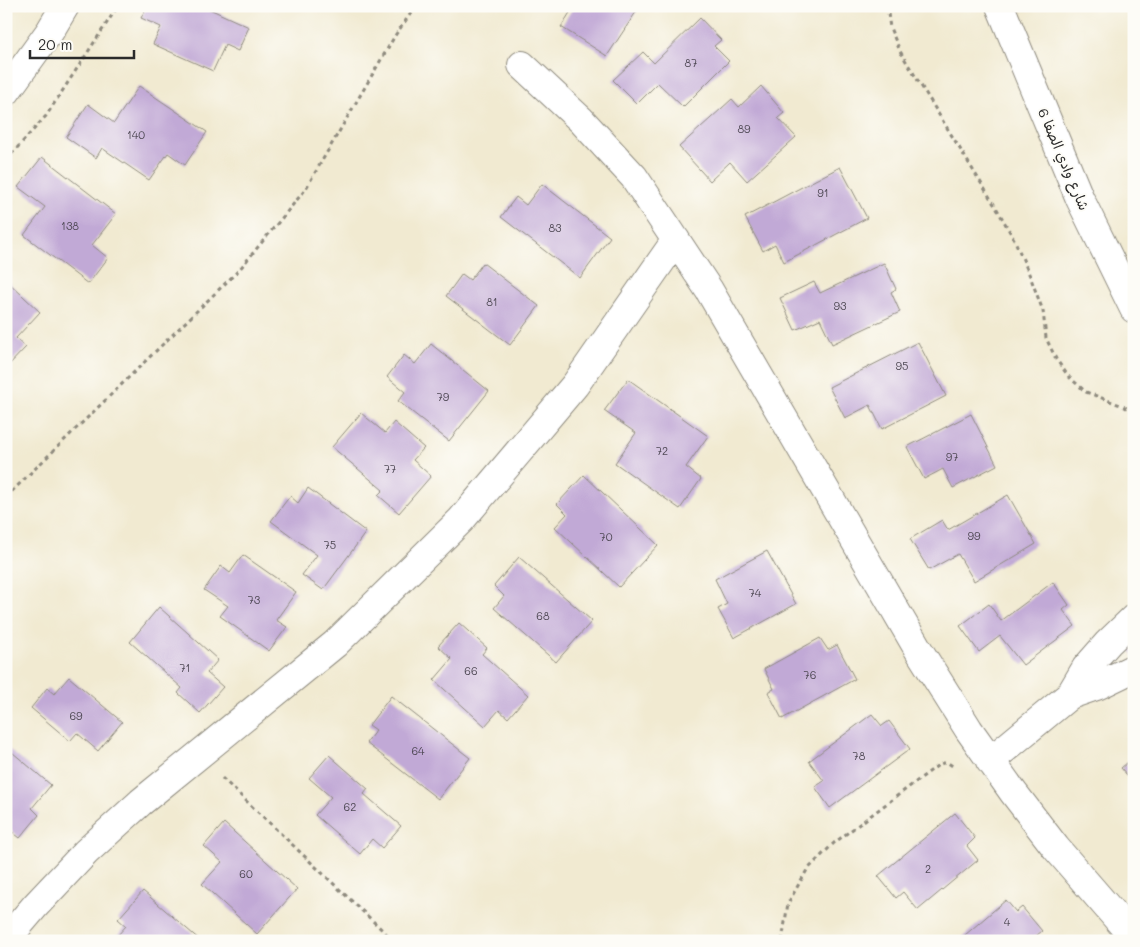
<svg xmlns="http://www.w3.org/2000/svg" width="1140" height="947" font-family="Mali,'Playpen Sans Arabic',sans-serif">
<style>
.building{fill:#c1a9d6}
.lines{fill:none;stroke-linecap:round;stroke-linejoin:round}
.minor-casing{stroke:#8e8a7e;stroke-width:30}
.tertiary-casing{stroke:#8e8a7e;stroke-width:30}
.path{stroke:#8e8a7e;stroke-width:3;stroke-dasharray:4 4;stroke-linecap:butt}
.minor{stroke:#fff;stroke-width:28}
.tertiary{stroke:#fff;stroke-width:28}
.labels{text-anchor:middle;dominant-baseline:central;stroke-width:4;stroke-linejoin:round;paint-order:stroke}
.number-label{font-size:11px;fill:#504a56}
.street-label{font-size:14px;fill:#2b2b2b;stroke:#fdfcf7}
</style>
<rect width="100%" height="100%" fill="#fdfcf7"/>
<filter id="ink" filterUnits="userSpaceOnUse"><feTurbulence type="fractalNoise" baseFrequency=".02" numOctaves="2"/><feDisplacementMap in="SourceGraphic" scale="10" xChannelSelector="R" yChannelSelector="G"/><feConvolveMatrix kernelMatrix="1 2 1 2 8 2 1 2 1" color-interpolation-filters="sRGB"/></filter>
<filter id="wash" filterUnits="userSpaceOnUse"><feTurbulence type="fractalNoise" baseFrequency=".0096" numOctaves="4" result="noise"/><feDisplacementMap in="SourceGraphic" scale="20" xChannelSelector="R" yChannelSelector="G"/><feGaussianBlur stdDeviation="1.12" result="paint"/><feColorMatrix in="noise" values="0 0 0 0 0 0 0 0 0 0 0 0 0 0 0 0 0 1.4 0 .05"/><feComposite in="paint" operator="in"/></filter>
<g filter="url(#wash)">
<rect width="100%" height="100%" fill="#f1ead1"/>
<g id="blocks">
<path class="building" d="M147,6H203L249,27L238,51L225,45L213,71L153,44L161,27L141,18Z
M574,6H640L607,56L561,27Z
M700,18L721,40L714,46L729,61L683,107L658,83L637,104L613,80L643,52L654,63Z
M139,86L207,132L185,165L168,153L149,180L102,148L96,158L66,137L88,104L114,123Z
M761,86L784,113L778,118L796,137L747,181L730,162L710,181L679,147L732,99L739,107Z
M42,157L116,214L92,245L108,258L88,284L24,235L45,207L18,187Z
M840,167L867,218L784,262L775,244L763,251L745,217Z
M542,184L610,237L580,278L501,217L516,197L526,205Z
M483,263L539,306L510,345L446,296L462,274L470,280Z
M884,263L896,289L891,292L900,312L832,344L820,319L795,330L780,298L814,282L820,293Z
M6,280L40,312L16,338L26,347L6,368Z
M918,342L946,396L882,429L870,405L845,418L829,387Z
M431,344L489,391L449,441L398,401L405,392L387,377L404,355L415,364Z
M628,379L708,436L686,467L701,479L680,509L615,463L636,433L604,411Z
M361,413L385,433L394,422L424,448L413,460L431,476L399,513L378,495L383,490L332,447Z
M971,414L997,465L953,488L943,469L924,479L907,447Z
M584,475L658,545L619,587L555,527L567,514L557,504Z
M308,488L366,532L323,590L302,575L317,555L271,521L290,496L298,503Z
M1008,495L1036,544L974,581L958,554L929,570L910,539L942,520L948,530Z
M767,551L796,604L734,638L718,609L727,604L715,579Z
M243,555L296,592L276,620L287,627L269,651L220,616L228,606L204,590L221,566L230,573Z
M519,557L592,621L556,662L494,608L504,596L494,586Z
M1053,582L1069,605L1063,610L1075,626L1023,665L1000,636L979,652L960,626L989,604L1001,621Z
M159,607L218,660L207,673L223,687L200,713L178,693L182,688L130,642Z
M459,623L487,648L482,654L528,695L508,718L499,710L485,726L434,680L452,659L438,646Z
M1134,637V655L1125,645Z
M820,638L828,650L837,645L855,679L782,719L768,692L774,689L764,669Z
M69,677L122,722L98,751L77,733L70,741L31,708L47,688L54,694Z
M391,696L470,758L438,799L366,743L376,730L369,725Z
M872,714L882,726L889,721L910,749L830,808L815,787L824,781L809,761Z
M6,747L51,785L32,808L39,815L20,838L6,827Z
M329,755L368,789L364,794L401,826L382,848L372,839L360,854L315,815L331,797L309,778Z
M1134,757V783L1121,768Z
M955,813L975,838L967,846L978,860L918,910L903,892L896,898L878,876Z
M224,823L297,889L257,934L202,884L222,862L204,846Z
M143,891L201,941H122L117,936L126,926L118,919Z
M1006,900L1016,912L1022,907L1042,931L1030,941H958Z"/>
</g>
</g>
<g filter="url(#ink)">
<use href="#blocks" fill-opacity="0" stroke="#8e8a7e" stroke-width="1"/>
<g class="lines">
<g class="minor-casing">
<path id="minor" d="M522,65L581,120L634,177L709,290L918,649L969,730L1013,792L1056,848L1134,938
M6,92L50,31L65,6
M1070,695L1099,685L1134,668
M990,761L1070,695L1086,668L1108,643L1134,618
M6,940L36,905L86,852L141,802L335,644L461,520L575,385L676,240"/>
</g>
<g class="tertiary-casing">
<path id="tertiary" d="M1000,6L1080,199L1134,309"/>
</g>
<path class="path" d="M887,6L890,28L901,53L997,209L1015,241L1030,276L1043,311L1046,338L1056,359L1069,377L1086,392L1123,406L1134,412
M6,160L46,116L118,6
M6,497L239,270L305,190L396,34L416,6
M222,778L394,941
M782,941L788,903L807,870L834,843L937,766L943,763H948L954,767"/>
<use href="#minor" class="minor"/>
<use href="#tertiary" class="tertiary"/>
</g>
</g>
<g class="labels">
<g class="number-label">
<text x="691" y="62">87</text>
<text x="744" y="128">89</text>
<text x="136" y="134">140</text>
<text x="823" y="192">91</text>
<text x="70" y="225">138</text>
<text x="555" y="227">83</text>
<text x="492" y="301">81</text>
<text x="840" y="305">93</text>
<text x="902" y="365">95</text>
<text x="443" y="396">79</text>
<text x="662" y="450">72</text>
<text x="952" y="456">97</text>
<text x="390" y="468">77</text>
<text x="974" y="535">99</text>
<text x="606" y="536">70</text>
<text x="330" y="544">75</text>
<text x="755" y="592">74</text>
<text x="254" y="599">73</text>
<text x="543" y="615">68</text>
<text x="185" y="667">71</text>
<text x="471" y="670">66</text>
<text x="810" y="674">76</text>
<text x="76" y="715">69</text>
<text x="418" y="750">64</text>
<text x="859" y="755">78</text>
<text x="350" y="806">62</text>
<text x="928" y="868">2</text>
<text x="246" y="873">60</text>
<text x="1007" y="921">4</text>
</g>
<g class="street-label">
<text transform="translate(1064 159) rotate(67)">شارع وادي الصفا 6</text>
</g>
</g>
<rect width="1140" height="947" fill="none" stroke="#fdfcf7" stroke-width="25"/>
<path d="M30 50v8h104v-8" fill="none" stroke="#2b2b2b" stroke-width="2.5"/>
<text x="38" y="50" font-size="15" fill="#2b2b2b" stroke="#fdfcf7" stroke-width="4" paint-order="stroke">20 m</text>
</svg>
